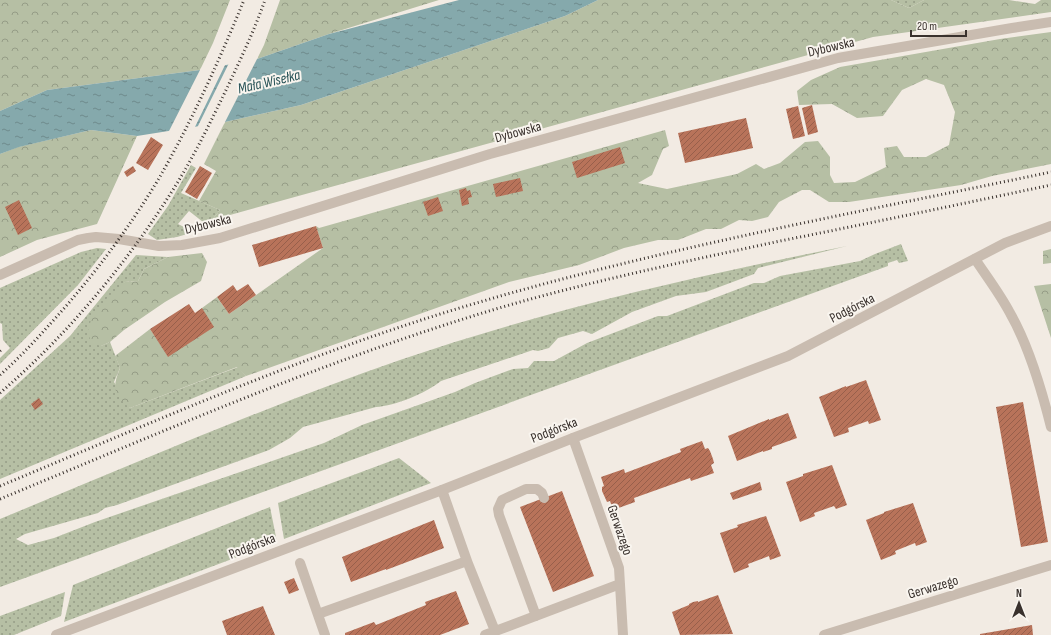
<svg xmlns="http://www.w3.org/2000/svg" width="1051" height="635" font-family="'Sofia Sans Condensed',sans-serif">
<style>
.grass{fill:url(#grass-dots)}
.forest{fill:url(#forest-crowns)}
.water{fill:url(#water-ripples)}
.pier{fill:#f2ebe3}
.building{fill:url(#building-hatch)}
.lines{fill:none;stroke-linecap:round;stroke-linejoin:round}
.minor{stroke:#c9bcb0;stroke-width:10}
.tertiary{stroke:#c9bcb0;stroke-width:10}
.rail{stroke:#39312d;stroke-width:3;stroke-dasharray:1 3;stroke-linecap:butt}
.labels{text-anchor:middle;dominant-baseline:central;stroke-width:4;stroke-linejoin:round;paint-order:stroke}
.street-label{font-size:14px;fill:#39312d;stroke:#f9f5ef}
.water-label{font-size:15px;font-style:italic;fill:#275256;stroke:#f9f5ef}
</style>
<defs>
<pattern id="grass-dots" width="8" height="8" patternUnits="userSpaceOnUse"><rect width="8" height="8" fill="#b6bfa4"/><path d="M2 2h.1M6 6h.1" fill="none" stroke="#959c86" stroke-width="1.8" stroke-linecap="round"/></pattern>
<pattern id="forest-crowns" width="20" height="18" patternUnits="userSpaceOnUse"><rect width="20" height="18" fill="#b6bfa4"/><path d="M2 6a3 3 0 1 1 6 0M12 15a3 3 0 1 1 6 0" fill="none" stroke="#959c86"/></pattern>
<pattern id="water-ripples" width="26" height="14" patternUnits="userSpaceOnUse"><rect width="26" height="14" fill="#85a9ac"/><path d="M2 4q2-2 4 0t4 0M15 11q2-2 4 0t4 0" fill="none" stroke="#6e8a8c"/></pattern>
<pattern id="building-hatch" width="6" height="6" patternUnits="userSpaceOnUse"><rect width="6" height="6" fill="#b8735a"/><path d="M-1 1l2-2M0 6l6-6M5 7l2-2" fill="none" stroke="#975f4b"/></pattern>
</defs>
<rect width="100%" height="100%" fill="#f2ebe3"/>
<path class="grass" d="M891,0H924L909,8Z
M191,165L196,168L181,193L220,210L212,220L203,222L189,211L178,224L194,232L177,237L157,240L148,234L168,206Z
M901,244L908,261L899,263L897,260L888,263V266L0,587V519C133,464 264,407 400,360C546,310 697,276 847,246L758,268L754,274L706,292L676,296L632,312L592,334L583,331L558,338L549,348L538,351L533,350L441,381C426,393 395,406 376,407L303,427L290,438L269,450L117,505L105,508L98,513L25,534L16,539L28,545L54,538L95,522L324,443L362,425L455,392L475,383L513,369L528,368L534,361H554L587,343L658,316H667L754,283H764L780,276L860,261L875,254Z
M97,248L106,249L78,285L0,364V358L10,348L3,340L2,324L0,323V288L81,252Z
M136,255L168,257L144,269L138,281L125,282L101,346L110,342L120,368L114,382L130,408L238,367L246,376L0,479V400L70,336Z
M399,458L431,483L284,539L278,503Z
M270,507L277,542L64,622L73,585Z
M65,592L61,616L14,635H0V616Z"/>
<path class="forest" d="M0,0H230L213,43L200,70L47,90L0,111Z
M280,0H439L329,34L257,59L264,45Z
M598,0H891L909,8L924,0H1009L1035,4L1041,0H1051V12L873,37L212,220L220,210L199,201L216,171L204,164L225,122L301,105L565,16Z
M1051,32V164L992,176L961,185L849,202H829L810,190H802L779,202L768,217L752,221L739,220L721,229H706L678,240H658L624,248L579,265L509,282L246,376L237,367L130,408C113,394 112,388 120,368L115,356L150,329L168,356L202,308L217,297L229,314L323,248L316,226L319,228L665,130L669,146L663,149L652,175L638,183L667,189L737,174L756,164L764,169L780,163L805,142L818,141L830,157V175L834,183L855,182L886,167L884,148L897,146L904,157H926L949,145L955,112L944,85L926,79L902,90L883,116L857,118L832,104L799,105L797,91L811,80L840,67L1000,39Z
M91,130L137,136L97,224L37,240L0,257V154L18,147Z
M1051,249V263L1043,264V251Z
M202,253L207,262L201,281L165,302L124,330L110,342L101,346L91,343L88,331L92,316L108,297L125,282L138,281L144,269L168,257Z
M1051,284V338L1034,286Z"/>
<path class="water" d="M459,0H598L565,16L301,105L225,122L137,136L91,130L19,147L0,154V111L47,90L200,70L257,59L329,34Z"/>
<path class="pier" d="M258,57L224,124L197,128L229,63Z
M226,63L194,129L168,133L201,68Z"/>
<path class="building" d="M812,105L818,132L808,135L802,108Z
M798,106L805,136L793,139L786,109Z
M746,118L753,148L685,163L678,133Z
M151,137L163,145L148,170L136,163Z
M620,147L625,163L577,178L572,162Z
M133,166L136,171L127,177L124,172Z
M200,166L212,173L197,199L185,192Z
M520,178L523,191L496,197L493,184Z
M466,188L467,191L470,190L472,197L468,198L469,204L462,206L459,190Z
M438,197L443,211L428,216L423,202Z
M19,200L32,228L18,235L5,207Z
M316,226L323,248L259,267L252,245Z
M248,284L256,295L229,314L217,297L233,285L237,291Z
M189,304L195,313L202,308L214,327L168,357L150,329Z
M866,380L881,420L869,424L868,421L848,428L849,432L834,437L819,397L846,386V387Z
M39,398L43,404L35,410L31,404Z
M1023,402L1048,542L1021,547L996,407Z
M788,413L797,438L772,447V449L763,452V451L737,461L728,436L769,419V420Z
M702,441L705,449L708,448L710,451L713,459L714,463L711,465L714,473L691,481L690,478L634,498L635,502L613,510L610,501L607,502L602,491V487L604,486L601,477L624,469L625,473L681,452L680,449Z
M832,465L847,505L836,509L834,506L814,513L815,516L800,522L786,482L803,476V474Z
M760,482L762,490L733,500L730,493Z
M562,491L594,576L553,592L520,507Z
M913,503L927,542L916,546L915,543L895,551L896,554L881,560L866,520L884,513V512Z
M766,516L781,556L770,560L769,556L748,564L749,567L734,573L720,533L738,527L737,525Z
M434,520L444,548L386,570V569L351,582L342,557Z
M294,578L299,590L289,594L284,582Z
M456,591L469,624L440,635H345V633L374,622L376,625L426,605L425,602Z
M718,595L733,634L680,635L672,612L689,605V604L693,602L698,601V602Z
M263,606L275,635H227L222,621Z
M1032,625L1033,635H980V634Z"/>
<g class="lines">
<path class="minor" d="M975,259C987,277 1000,294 1010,313C1029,346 1042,391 1051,427
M573,438L619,568L623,635
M442,490L467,561
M300,563L325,635
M318,614L467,561L495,631
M536,616L499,515L498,509L502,500L526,489H537L542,493L544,498
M485,635L620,584
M824,635L1051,565"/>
<path class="tertiary" d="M0,275L78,240L88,238L96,237L119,239L159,246L182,245L220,238L490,154L838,58L1012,28L1051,22
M56,635L442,490L573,438L788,356L1005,243L1051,226"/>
<path class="rail" d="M0,351L2,349
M0,375C18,359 35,341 51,323C91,279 127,231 158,180C191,123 219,61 244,0
M0,393C65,337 123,268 169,196C192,161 210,123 228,86C241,58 255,29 265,0
M0,486C144,426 288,362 437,315C638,252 846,215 1051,172
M0,499C167,430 332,357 506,306C596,280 688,261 780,241C871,223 961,204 1051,185"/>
</g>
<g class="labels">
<g class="street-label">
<text transform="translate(831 47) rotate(-13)">Dybowska</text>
<text transform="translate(518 132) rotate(-15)">Dybowska</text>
<text transform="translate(208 224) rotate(-14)">Dybowska</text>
<text transform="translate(852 308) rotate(-27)">Podgórska</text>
<text transform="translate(554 430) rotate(-21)">Podgórska</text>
<text transform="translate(620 530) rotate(71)">Gerwazego</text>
<text transform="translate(252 546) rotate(-21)">Podgórska</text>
<text transform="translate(933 587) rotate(-17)">Gerwazego</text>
</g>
<g class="water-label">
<text transform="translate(269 82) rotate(-13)">Mała Wisełka</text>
</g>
</g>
<g transform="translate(1019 603)" stroke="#f9f5ef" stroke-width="3" paint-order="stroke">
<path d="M0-3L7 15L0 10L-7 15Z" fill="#39312d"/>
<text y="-6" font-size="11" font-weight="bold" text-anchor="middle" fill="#39312d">N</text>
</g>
<path d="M911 30v6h55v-6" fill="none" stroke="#39312d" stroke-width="2"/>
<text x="917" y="30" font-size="12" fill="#39312d" stroke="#f9f5ef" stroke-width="3" paint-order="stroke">20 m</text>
</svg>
